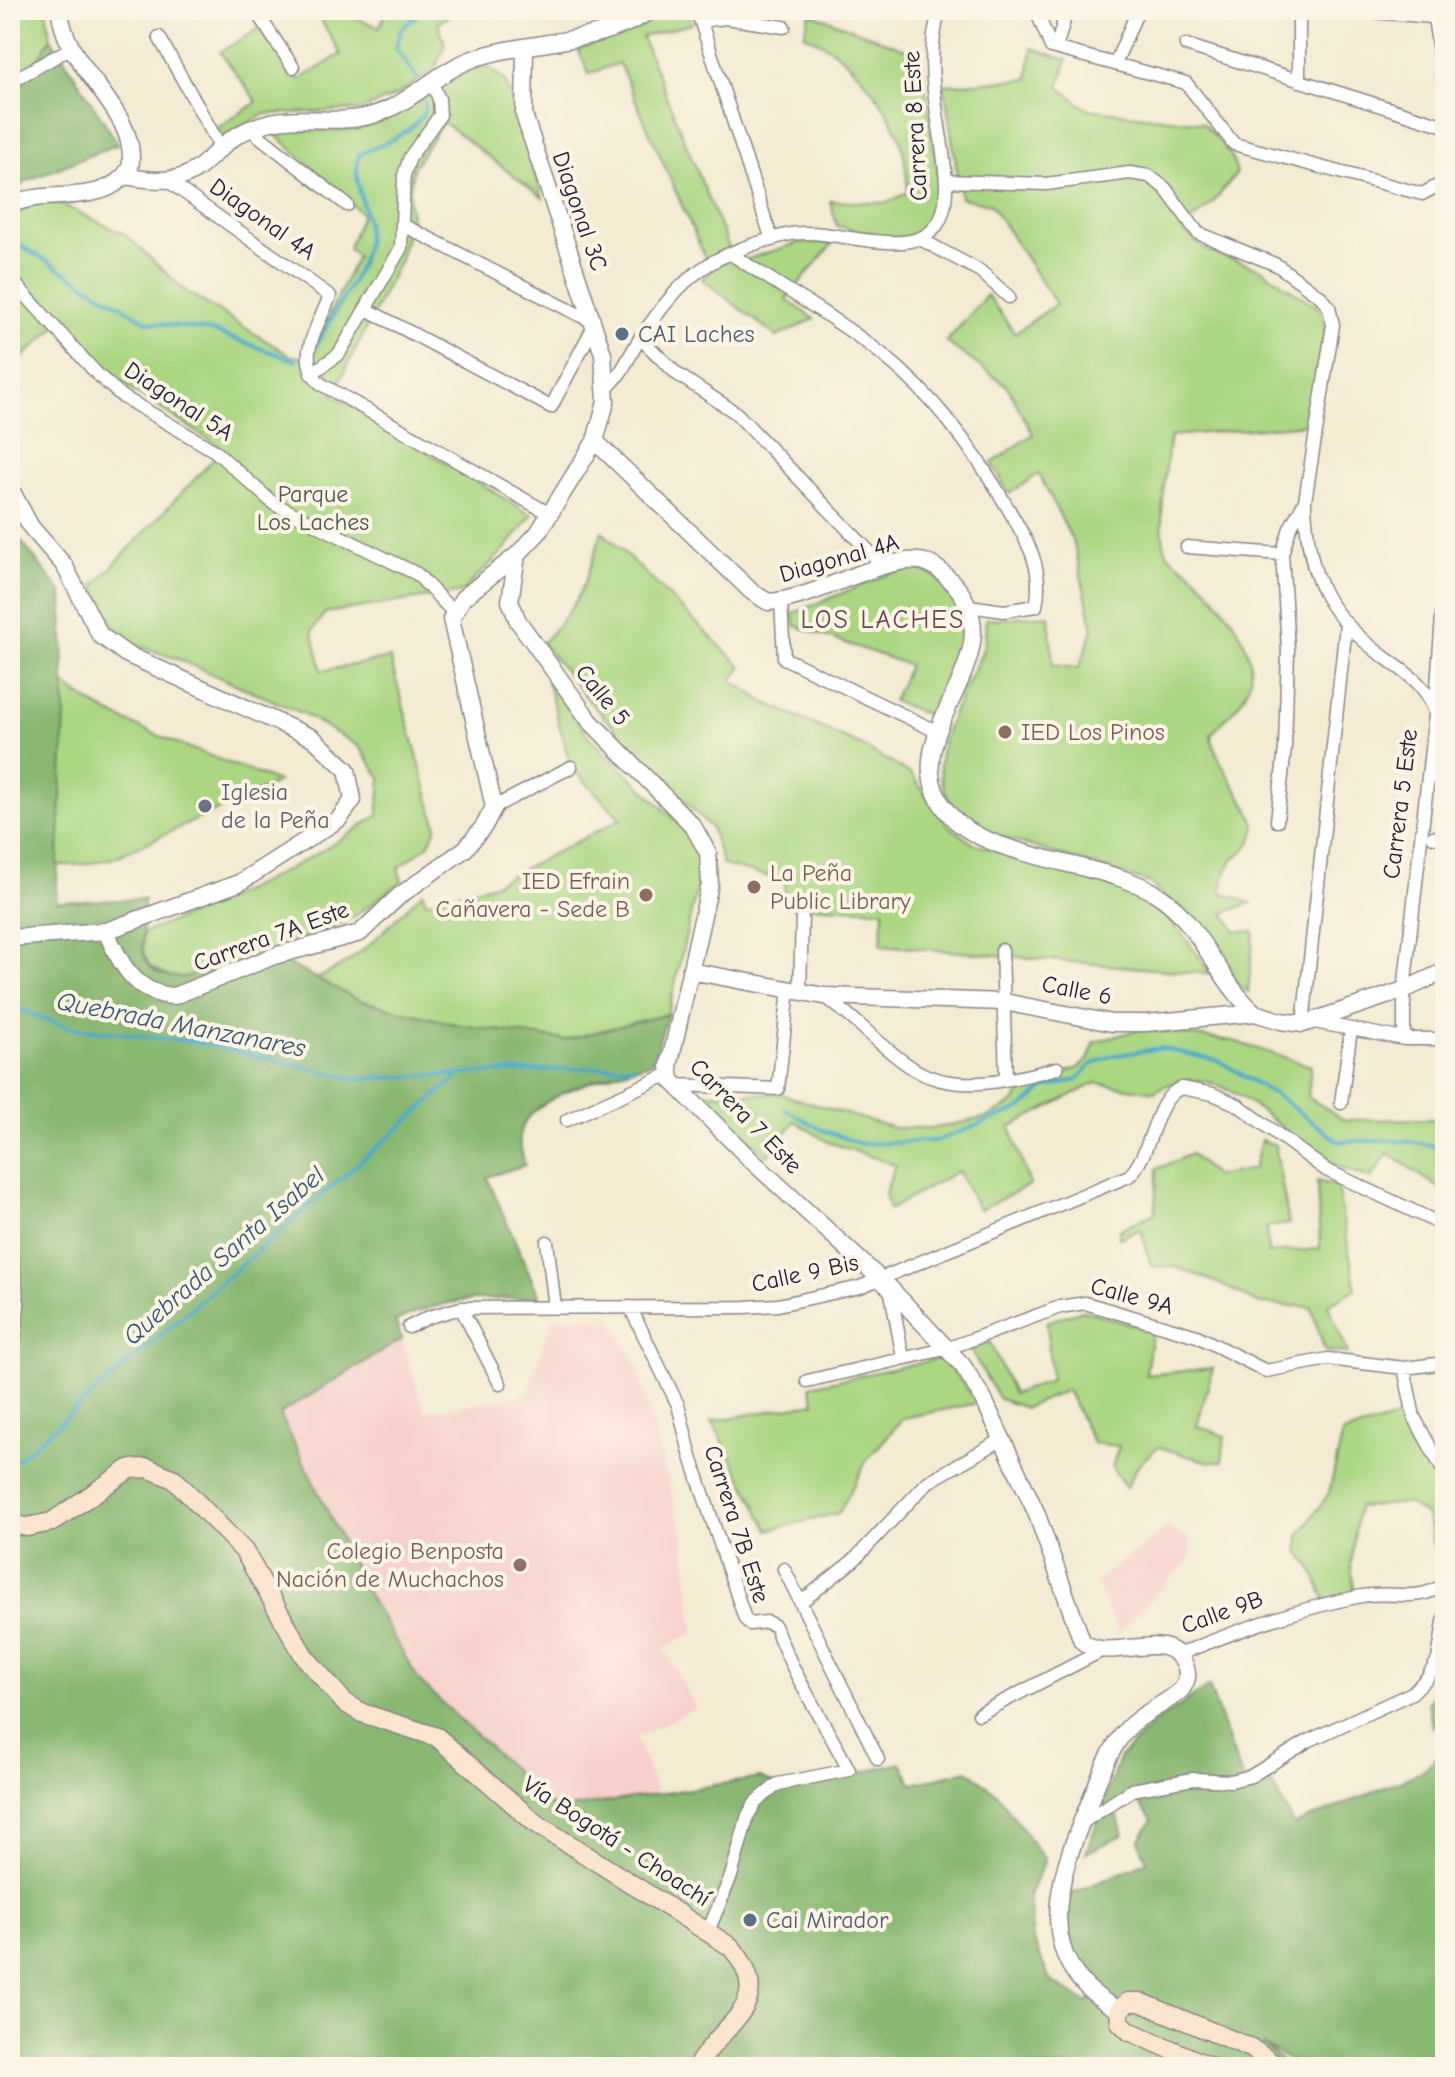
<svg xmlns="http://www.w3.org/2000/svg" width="1455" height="2077" font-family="'Comic Neue',sans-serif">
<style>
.built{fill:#f7d0cc}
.green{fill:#abd783;stroke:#667c5f;stroke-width:2}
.forest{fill:#88b871;stroke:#556d56;stroke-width:2}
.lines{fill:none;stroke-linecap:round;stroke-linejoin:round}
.stream{stroke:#49aac8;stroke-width:4}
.minor-casing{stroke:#8a8686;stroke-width:15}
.tertiary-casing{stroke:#8a8686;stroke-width:19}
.secondary-casing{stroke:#8a8686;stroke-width:21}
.minor{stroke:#fff;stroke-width:12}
.tertiary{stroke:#fff;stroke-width:16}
.secondary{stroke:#fce5cf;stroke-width:18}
.service-dot{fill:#5c6f8a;stroke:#fcf5e5;stroke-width:3}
.education-dot{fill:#8d6e63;stroke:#fcf5e5;stroke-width:3}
.worship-dot{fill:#6b7280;stroke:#fcf5e5;stroke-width:3}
.labels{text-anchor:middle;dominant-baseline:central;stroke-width:8;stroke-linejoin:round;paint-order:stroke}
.street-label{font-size:24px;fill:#22223b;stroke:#fcf5e5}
.service-label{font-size:24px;fill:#4e5e75;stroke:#fcf5e5;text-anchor:start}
.park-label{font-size:24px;fill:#4b5851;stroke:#fcf5e5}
.education-label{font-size:24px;fill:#785e54;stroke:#fcf5e5;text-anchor:start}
.worship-label{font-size:24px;fill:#5b616d;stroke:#fcf5e5;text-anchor:start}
.neighbourhood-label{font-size:26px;letter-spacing:2px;fill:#664850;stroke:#fcf5e5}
.water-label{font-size:26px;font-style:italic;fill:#325873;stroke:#fcf5e5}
</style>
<rect width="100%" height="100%" fill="#fcf5e5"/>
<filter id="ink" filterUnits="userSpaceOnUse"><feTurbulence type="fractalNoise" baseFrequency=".0125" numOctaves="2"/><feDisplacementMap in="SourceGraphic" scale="16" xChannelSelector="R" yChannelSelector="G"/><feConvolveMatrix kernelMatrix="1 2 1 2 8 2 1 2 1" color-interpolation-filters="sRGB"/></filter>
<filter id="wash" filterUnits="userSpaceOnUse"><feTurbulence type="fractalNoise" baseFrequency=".006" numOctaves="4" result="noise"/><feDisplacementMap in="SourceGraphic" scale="32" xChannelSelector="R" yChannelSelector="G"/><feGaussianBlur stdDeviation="1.8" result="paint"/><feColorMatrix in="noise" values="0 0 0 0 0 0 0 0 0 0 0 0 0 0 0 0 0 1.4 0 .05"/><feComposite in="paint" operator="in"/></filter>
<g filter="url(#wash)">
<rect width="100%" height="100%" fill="#f3ebd2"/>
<path class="built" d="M610,1316L638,1367L683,1534L694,1632L664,1648L696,1708L636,1737L657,1794L556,1810L420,1682L369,1596L280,1414L402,1339L425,1411L526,1395L553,1317Z
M1168,1527L1189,1538L1191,1557L1119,1634L1095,1582Z"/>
<path class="green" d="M10,10H46L51,38L23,85L10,142Z
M315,10H333L379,27L388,10H461L438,22L445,44L435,69L397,95L361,110L265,114L222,138L217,128L257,102L220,52L260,28L299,80L341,54Z
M665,10H687L693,23L642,37L735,263L801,242L833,243L786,299L814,319L777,337L702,279L711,271L619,63L589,74L578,49L640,28Z
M810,13L921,55L940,191C939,258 879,235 837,226L830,201L887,203L908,192C906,172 905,149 897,131C880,93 843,49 804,35Z
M1032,48L1067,60L1059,87L1087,109L1203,123L1231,155L1237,173L1212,204L1181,229L1206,250L1261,269L1321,310L1325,329L1308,424L1170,436C1167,460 1156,532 1167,552C1173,563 1186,566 1194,575C1221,602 1265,651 1246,692C1239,707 1222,722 1211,735C1216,767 1255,810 1255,826C1255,848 1237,852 1228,867C1224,874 1223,884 1221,892L1251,903L1224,913L1236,931L1254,932L1248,992L1236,983L1151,883L988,833C917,797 938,743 966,684C972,672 982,658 984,645C986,637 985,628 986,619L1049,615L1053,665L1079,668L1093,629L1074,544L1039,474L1009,494L992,463L1033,434L1007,386L946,342L987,295L1015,333L1056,304L990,204L961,198L944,85L1028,79Z
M475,67H487L505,80L543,198L443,122L413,168L409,198L411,218L400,260L333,395L532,515L504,550L462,592L325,613L312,631L322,671L390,658L437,827L428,845L398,868L402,881L352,918L267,953L190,978L170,977L151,967L143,953V933C226,901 305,866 378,815L381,778L358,746L302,713L175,658L134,645L114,627L94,586L223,449L114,378L61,322L10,369V218L33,204L56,202L125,234L184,290L291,356L309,358L357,256L348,249L362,214L272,131L356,130L386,120Z
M602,531L742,667L732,680L766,703L862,746L911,774L947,824L972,843L1142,896C1171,918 1191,943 1210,974L881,945L884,910L782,905L786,881L723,865L711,828L589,701L542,643C581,604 586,582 602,531Z
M915,568C931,573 941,579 951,593C981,635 948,676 930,716L893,701L909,665L796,626L792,614L893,572Z
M10,584C21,610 31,646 48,668C90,719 215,756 278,782L114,858L85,864L42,867Z
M546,677L589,737L687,831L704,856L668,1014L565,1040L455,1024L358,1000L316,979C364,958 387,926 423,892L426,902L494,884L621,819L571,767Z
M1141,1029L1233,1041L1311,1066L1308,1097L1345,1120L1445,1119V1192L1388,1153L1371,1178C1353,1172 1336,1167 1320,1157C1274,1128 1214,1050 1155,1092L1095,1083L1010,1127L1030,1185L979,1210L958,1171L889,1210L885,1192L896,1165L828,1142L795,1121L767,1157L703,1093L780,1094L894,1128H936L988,1117L1013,1103L1026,1087L1078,1068L1088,1060L1095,1042Z
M1261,1140L1275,1145L1289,1224L1266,1227L1268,1253L1320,1249L1317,1181L1337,1186L1356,1289L1328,1305L1348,1353L1325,1351L1311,1307L1260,1304L1218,1283L1176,1267L1151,1266L1141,1229L1119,1238V1230L1155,1213L1157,1169L1191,1154L1215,1176L1254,1169Z
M1082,1310L1152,1331L1146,1375L1213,1368L1197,1426L1225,1436L1222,1462H1209L1158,1447L1138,1465L1126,1488L1112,1467L1119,1446L1093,1443L1067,1390L1025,1408L999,1399L970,1349L990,1342L1013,1394L1051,1380L1047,1322Z
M943,1358L978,1403L903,1418L867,1460L839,1513L769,1530L712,1421L815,1403L810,1386Z
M1404,1416L1430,1467L1445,1486V1546L1433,1545L1427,1516L1407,1503L1358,1507L1351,1565L1355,1594L1326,1601L1312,1569L1299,1552V1536L1329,1493L1343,1433Z"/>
<path class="forest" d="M51,38L118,144L27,181L10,193V105Z
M10,527L62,593L65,714L56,902L144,899C144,916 141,934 143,950C151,1004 237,962 265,952L358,1000L455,1024L565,1040L668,1014L652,1062C617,1074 529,1093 520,1134C518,1143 523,1156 525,1165L487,1177L540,1298C482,1299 449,1296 395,1321L402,1339L280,1414L369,1596L420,1682L556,1810L760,1778L789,1790L901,1763L912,1784L968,1770L997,1794L1045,1860L1029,1895L1033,1940L1050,1980L1087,2003L1098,1992C1074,1961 1065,1934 1068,1895L1147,1862L1139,1841L1152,1820L1134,1797L1116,1809L1123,1835L1086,1853L1119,1759L1151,1725L1209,1686L1244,1783L1267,1775L1294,1825L1421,1772L1445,1749V2067H1300L1263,2044L1288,2067H10Z
M1445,1676V1715L1432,1727L1428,1702Z"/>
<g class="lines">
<path class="stream" d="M417,78L396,48L401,29L424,10
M10,244H18L148,322L212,331L296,361
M315,347C331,317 367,267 367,234C368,203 351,186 359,155C378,145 428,129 425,102
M10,1006L67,1027L203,1043L355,1079L633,1066
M785,1109L822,1130L861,1144L936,1141L1022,1108L1044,1088L1077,1080L1091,1065L1111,1056L1161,1048L1219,1061L1282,1099L1339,1142C1375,1139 1404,1139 1439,1147L1445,1159
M10,1466L461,1074"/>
</g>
</g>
<g filter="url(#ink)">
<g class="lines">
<g class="minor-casing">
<path id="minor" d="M255,10L293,67
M697,10L772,240
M1036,10L1051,47L1186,83L1234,144L1422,194L1445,182
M1348,10L1434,17
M700,21L726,18L784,27
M159,37L222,150
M1186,45L1445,126
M1056,48L1067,10
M1115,64L1138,10
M1299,81V10
M10,82L71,48
M250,129L347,205
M168,181L330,296C318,327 294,358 321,384L550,514
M946,181L1046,184L1130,173L1149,176L1165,188L1198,233L1277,265L1321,297L1329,307L1333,325L1305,501L1290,528L1282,554L1288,649L1285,748L1277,821
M403,225L593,322
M922,240L980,271L1009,297
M731,254C781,287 836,318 883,355C935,397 976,452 1009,510C1028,542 1044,568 1036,606L1004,611L969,606
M10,278L98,375L123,397L215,451L274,504L417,574L453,612
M366,309L551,407L594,326
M640,338L677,374L736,413L884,567
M311,374L339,354L401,248L404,175L410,157L440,115L439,99L431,81
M608,387C624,372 629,355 641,337C685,272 710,255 786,235C832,223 923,270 942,215C948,198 946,178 944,161C938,110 923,61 940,10
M1305,504C1308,579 1326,615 1387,659C1407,674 1424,683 1433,707
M1187,547L1282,554
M781,601L784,658L936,731
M494,807L571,767
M1433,837L1445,839
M1002,950L1006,1078
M800,991L802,916
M824,996C856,1018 882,1049 914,1069C955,1095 1013,1080 1057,1068
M1314,1022L1404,1039H1445
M1303,1024L1346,625
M1404,1039V990L1435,714L1445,575
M675,1085L778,1089L789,989
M1341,1103L1351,1029
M567,1120L669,1074
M547,1242L555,1307
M890,1288L903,1358
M630,1307L678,1405L691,1457L745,1619L750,1624L767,1622L775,1626C794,1677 824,1722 849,1770L778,1784L756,1802L748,1815L731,1876L709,1929
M461,1308L500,1384
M409,1327L429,1317L461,1308L745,1307L778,1305L860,1287L1129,1176C1152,1155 1154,1098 1181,1088L1213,1094L1238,1105L1326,1170L1445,1226
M1404,1368L1414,1417L1445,1474
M807,1381L949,1348L1060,1307L1085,1303L1197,1336L1266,1371L1328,1359L1404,1368L1445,1363
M784,1569L878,1759
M801,1602L854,1560L928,1482L1003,1439
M1180,1654C1240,1629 1299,1608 1362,1596C1395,1590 1415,1604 1445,1584
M979,1714L1103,1650
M1080,1824L1132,1790L1193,1779L1231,1781L1251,1776L1308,1741L1412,1693L1427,1678L1438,1660L1445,1616"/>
</g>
<g class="tertiary-casing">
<path id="tertiary" d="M1435,10L1445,78
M125,176C215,194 196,146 260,125C294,113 334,125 369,116C407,107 434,74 470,60C527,39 600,46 651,10
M10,205C47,187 105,209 130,168C141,111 63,69 60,10
M595,441L752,592L768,602C817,599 874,558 919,561C933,562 944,574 954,584C1022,660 879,741 952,817C991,859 1103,862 1155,893C1199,919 1216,979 1255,1013
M10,488L31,527L64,565L100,635L126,654L313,738L347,770L353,800L339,819L239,883L106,931L10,938
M517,555L510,601L518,621L590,721L693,826L708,853L710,884L669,1066L671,1080L751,1160L890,1288L963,1366L984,1400L1036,1512L1082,1641C1110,1666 1167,1624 1185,1665C1189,1675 1187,1681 1182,1689C1166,1705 1142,1712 1127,1729C1108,1751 1099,1780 1088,1806C1056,1882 1030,1963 1119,2010
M106,931C119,962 136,995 174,996L274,956L360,933L399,896L465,849L484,826L494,807L451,619L463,598L517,555L538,533L595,441L606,402L603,354L524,115L525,48
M690,971L824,996L1004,1002L1112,1023H1146L1255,1013L1281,1021L1303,1024L1404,990L1445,971
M10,1257L16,1304L10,1364"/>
</g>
<g class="secondary-casing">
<path id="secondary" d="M10,1524L27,1527L52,1522L129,1469L148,1468L174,1479L244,1551L304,1656L344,1702L362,1713L437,1737L534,1822L731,1947C779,2005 722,2021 697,2067
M1211,2067L1129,2031L1120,2022L1119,2010L1128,2002H1140L1251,2048L1278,2067"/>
</g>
<use href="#minor" class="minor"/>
<use href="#tertiary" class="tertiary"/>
<use href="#secondary" class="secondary"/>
</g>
</g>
<g class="service-dot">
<circle cx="622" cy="334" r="8"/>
<circle cx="750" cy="1920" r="8"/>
</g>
<g class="education-dot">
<circle cx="1005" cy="732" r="8"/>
<circle cx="754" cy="887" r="8"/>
<circle cx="646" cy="895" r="8"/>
<circle cx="520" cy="1565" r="8"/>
</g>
<circle class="worship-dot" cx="205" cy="806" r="8"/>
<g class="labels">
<g class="street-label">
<text transform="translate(915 126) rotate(-93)">Carrera 8 Este</text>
<text transform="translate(580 211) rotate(71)">Diagonal 3C</text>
<text transform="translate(263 219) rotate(35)">Diagonal 4A</text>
<text transform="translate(179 401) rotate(33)">Diagonal 5A</text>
<text transform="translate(839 558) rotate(-16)">Diagonal 4A</text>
<text transform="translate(603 695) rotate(51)">Calle 5</text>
<text transform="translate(1400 804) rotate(-83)">Carrera 5 Este</text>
<text transform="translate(271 936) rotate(-20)">Carrera 7A Este</text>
<text transform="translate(1077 990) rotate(11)">Calle 6</text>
<text transform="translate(746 1116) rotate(46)">Carrera 7 Este</text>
<text transform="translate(805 1273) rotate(-12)">Calle 9 Bis</text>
<text transform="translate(1132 1296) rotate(15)">Calle 9A</text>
<text transform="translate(737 1524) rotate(72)">Carrera 7B Este</text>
<text transform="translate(1222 1612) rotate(-20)">Calle 9B</text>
<text transform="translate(617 1841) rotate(33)">Vía Bogotá - Choachí</text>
</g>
<g class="service-label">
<text x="638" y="334">CAI Laches</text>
<text x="766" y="1920">Cai Mirador</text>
</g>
<g class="park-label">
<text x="313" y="494">Parque<tspan x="313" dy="28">Los Laches</tspan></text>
</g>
<g class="education-label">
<text x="1021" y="732">IED Los Pinos</text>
<text x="770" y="873">La Peña<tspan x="770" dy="28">Public Library</tspan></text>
<text x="630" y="881" text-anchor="end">IED Efrain<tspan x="630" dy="28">Cañavera - Sede B</tspan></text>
<text x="504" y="1551" text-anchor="end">Colegio Benposta<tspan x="504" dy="28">Nación de Muchachos</tspan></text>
</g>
<g class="worship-label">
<text x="221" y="792">Iglesia<tspan x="221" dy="28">de la Peña</tspan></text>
</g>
<g class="neighbourhood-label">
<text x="883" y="620">LOS LACHES</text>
</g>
<g class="water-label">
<text transform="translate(181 1025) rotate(11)">Quebrada Manzanares</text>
<text transform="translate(224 1256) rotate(-41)">Quebrada Santa Isabel</text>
</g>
</g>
<rect width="1455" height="2077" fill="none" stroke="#fcf5e5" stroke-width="40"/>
</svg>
